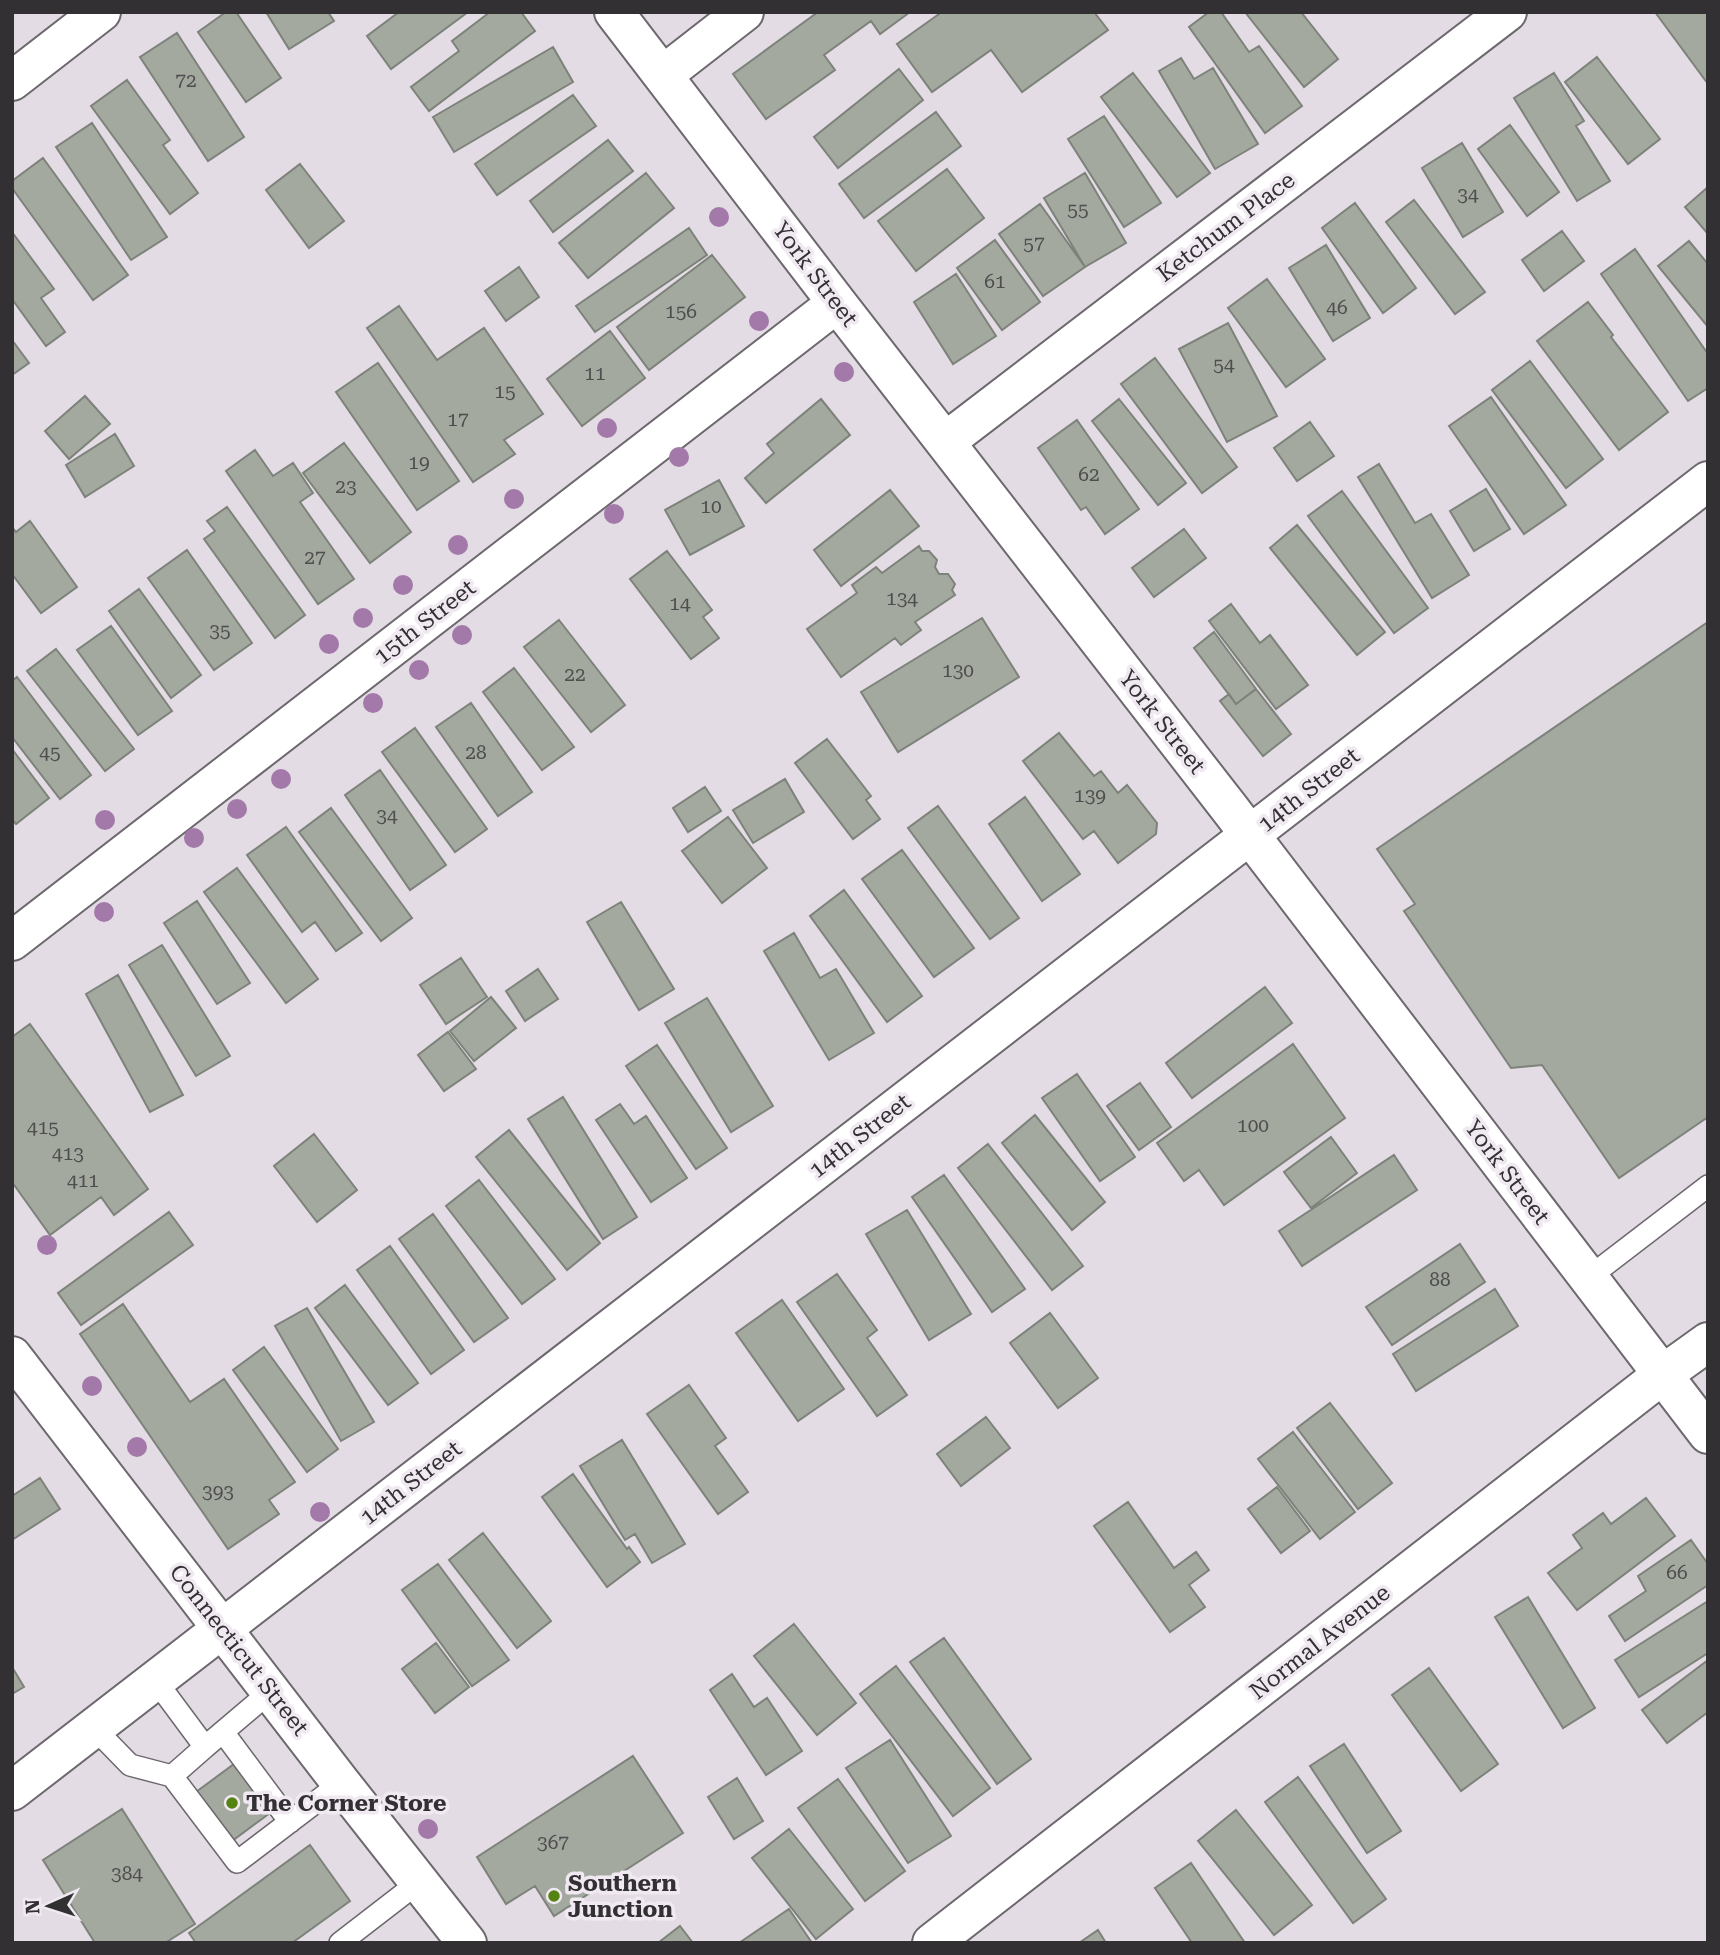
<svg xmlns="http://www.w3.org/2000/svg" width="1720" height="1955" font-family="'Roboto Serif',serif">
<style>
.building{fill:#a4a9a0;stroke:#7d827a;stroke-width:2}
.lines{fill:none;stroke-linecap:round;stroke-linejoin:round}
.service-casing{stroke:#6d676e;stroke-width:24}
.minor-casing{stroke:#6d676e;stroke-width:42}
.service{stroke:#fff;stroke-width:21}
.minor{stroke:#fff;stroke-width:38}
.tree{fill:#a379a9}
.poi-dot{fill:#548311;stroke:#f0e9f1;stroke-width:2.5}
.labels{text-anchor:middle;dominant-baseline:central;stroke-width:7;stroke-linejoin:round;paint-order:stroke}
.number-label{font-size:19px;fill:#4e4e4e}
.street-label{font-size:23px;fill:#323033;stroke:#f0e9f1}
.poi-label{font-size:23px;font-weight:bold;fill:#323033;stroke:#f0e9f1;text-anchor:start}
</style>
<rect width="100%" height="100%" fill="#e3dce4"/>
<path class="building" d="M226,12H236L281,78L246,102L198,32Z
M266,12H328L334,21L289,49Z
M399,12H468L391,69L367,36Z
M490,12H521L535,31L429,111L411,87L459,51L452,41Z
M818,12H910L880,34L871,21L824,55L835,70L766,119L733,74Z
M938,12H1094L1108,30L1022,92L991,50L932,92L897,44L939,14Z
M1209,12H1221L1249,52L1259,46L1302,106L1265,133L1189,27Z
M1245,12H1301L1338,59L1304,87Z
M1655,12H1708V84Z
M177,33L244,137L208,161L140,57Z
M553,47L573,82L454,152L433,117Z
M1597,57L1660,139L1628,164L1565,82Z
M1181,58L1194,79L1213,68L1258,144L1215,169L1159,71Z
M899,69L923,100L838,168L814,137Z
M1133,73L1210,173L1177,197L1101,97Z
M1554,73L1584,121L1576,126L1610,181L1577,201L1514,98Z
M127,80L170,140L163,145L198,193L170,214L91,106Z
M573,95L596,126L497,195L475,164Z
M936,112L961,146L864,218L839,184Z
M1104,116L1161,203L1124,227L1068,139Z
M92,123L167,237L131,260L56,147Z
M1510,125L1559,192L1527,216L1478,149Z
M608,140L633,171L553,232L530,201Z
M1462,143L1503,212L1463,237L1422,168Z
M43,158L128,275L93,300L12,188V181Z
M300,164L344,221L309,248L266,190Z
M947,169L984,218L916,271L878,221Z
M646,173L674,208L588,278L559,243Z
M1085,173L1126,243L1085,267L1044,198Z
M1708,187V234L1685,207Z
M1414,200L1485,292L1455,314L1386,222Z
M1355,203L1416,288L1383,313L1322,228Z
M1040,204L1085,267L1043,296L999,234Z
M689,228L707,255L595,332L576,306Z
M1562,231L1584,261L1544,291L1522,260Z
M12,232L54,289L41,298L65,332L46,346L12,299Z
M995,240L1040,302L1002,330L957,268Z
M1689,241L1708,264V327L1658,266Z
M1326,245L1370,318L1333,341L1289,268Z
M1635,249L1708,354V388L1688,401L1601,274Z
M712,255L745,297L649,370L617,327Z
M519,267L539,297L506,321L485,291Z
M956,274L996,336L953,364L914,302Z
M1267,279L1325,359L1286,387L1228,308Z
M1588,302L1613,335L1611,337L1668,412L1619,450L1537,341Z
M399,306L437,360L484,328L543,414L504,440L515,454L473,482L367,328Z
M1228,323L1277,416L1227,442L1179,349Z
M610,331L645,378L582,426L547,379Z
M12,340L29,363L12,375Z
M1155,358L1237,467L1202,493L1121,384Z
M1530,361L1603,459L1566,488L1492,390Z
M378,363L459,481L417,510L336,392Z
M85,396L110,424L69,459L45,431Z
M1491,397L1566,505L1524,534L1449,426Z
M821,399L850,435L766,503L745,478L774,453L767,444Z
M1119,399L1186,483L1158,505L1092,421Z
M1077,420L1139,509L1105,534L1086,507L1081,510L1038,448Z
M1310,422L1334,456L1297,481L1274,448Z
M115,434L134,466L85,497L66,465Z
M344,443L411,532L370,563L303,473Z
M255,450L273,476L293,463L313,493L300,502L354,579L318,604L226,471Z
M1379,464L1415,523L1431,514L1469,575L1432,598L1358,477Z
M719,480L744,526L690,555L665,510Z
M1486,489L1510,529L1474,551L1450,511Z
M890,490L919,526L841,586L814,550Z
M1342,491L1428,608L1394,633L1308,516Z
M227,507L305,615L275,638L204,539L215,531L207,521Z
M30,521L77,587L41,613L12,574V527L16,532Z
M1297,525L1385,632L1357,655L1270,548Z
M1184,529L1206,558L1154,597L1132,568Z
M919,546L922,551H929L937,560L935,567L939,574H948L955,584L952,590L955,595L915,622L921,630L901,645L895,638L841,677L807,629L857,593L852,585L876,567L882,573Z
M187,550L252,643L214,670L148,578Z
M667,551L712,610L703,617L719,638L691,659L630,579Z
M139,589L201,675L171,698L109,611Z
M1231,604L1260,643L1270,635L1308,685L1276,709L1209,621Z
M982,618L1019,677L898,752L861,692Z
M559,620L625,705L591,732L524,647Z
M1708,622V1117L1619,1178L1542,1065L1511,1068L1404,911L1415,904L1377,849Z
M111,626L172,711L138,735L77,650Z
M1214,632L1256,689L1236,704L1194,648Z
M56,649L134,749L105,771L27,671Z
M514,668L574,747L542,770L483,692Z
M17,677L91,775L60,799L12,737V681Z
M1256,689L1291,734L1263,756L1220,701L1229,694L1236,704Z
M471,703L532,792L498,816L436,727Z
M415,728L487,829L455,852L382,752Z
M1059,733L1094,776L1101,771L1118,793L1127,785L1157,823L1156,834L1118,863L1094,831L1083,839L1023,761Z
M827,739L871,796L866,800L880,819L853,839L795,763Z
M12,749L49,798L16,824L12,819Z
M380,770L446,865L410,890L345,795Z
M785,779L804,812L753,843L733,810Z
M705,787L721,811L688,832L673,808Z
M1025,797L1080,874L1042,901L989,824Z
M938,806L1019,918L990,939L908,828Z
M331,808L412,918L381,941L299,832Z
M728,817L767,868L722,903L682,851Z
M286,827L362,933L336,951L315,922L302,932L247,855Z
M902,850L974,948L934,977L862,879Z
M237,868L318,979L286,1003L204,892Z
M844,890L922,996L887,1022L810,916Z
M197,901L250,983L217,1004L164,923Z
M621,902L674,989L639,1010L587,922Z
M794,933L820,978L836,969L874,1033L829,1060L764,951Z
M162,945L230,1056L196,1076L129,965Z
M461,958L487,997L446,1024L420,985Z
M538,969L558,999L525,1021L506,991Z
M118,975L183,1095L150,1112L86,994Z
M1265,987L1292,1023L1192,1098L1166,1063Z
M491,997L516,1028L474,1061L450,1031Z
M707,998L773,1106L731,1132L665,1023Z
M30,1024L148,1189L114,1215L101,1197L50,1235L12,1182V1037Z
M448,1032L476,1069L444,1091L418,1055Z
M1293,1044L1345,1118L1224,1205L1199,1170L1184,1181L1157,1143Z
M657,1045L727,1148L696,1169L626,1066Z
M1077,1074L1135,1157L1100,1181L1042,1098Z
M1140,1083L1171,1127L1139,1150L1107,1106Z
M563,1097L637,1217L603,1239L528,1119Z
M620,1104L634,1124L646,1116L687,1178L651,1202L596,1120Z
M1035,1115L1105,1202L1072,1230L1002,1143Z
M509,1130L600,1243L567,1270L476,1157Z
M314,1134L357,1190L317,1222L274,1166Z
M1331,1137L1357,1173L1311,1208L1284,1172Z
M988,1144L1083,1266L1052,1290L958,1168Z
M1394,1155L1417,1190L1302,1266L1279,1231Z
M944,1175L1025,1289L992,1312L912,1197Z
M479,1180L555,1279L522,1304L446,1206Z
M907,1210L971,1314L929,1340L866,1234Z
M169,1212L193,1245L81,1325L58,1293Z
M433,1214L508,1318L474,1342L399,1239Z
M1460,1244L1485,1282L1392,1345L1366,1307Z
M390,1246L464,1350L431,1374L357,1270Z
M837,1274L877,1330L867,1338L907,1395L877,1416L797,1302Z
M345,1285L418,1383L388,1405L315,1308Z
M1495,1289L1518,1326L1416,1391L1393,1354Z
M782,1300L844,1389L798,1421L736,1333Z
M123,1304L190,1402L224,1379L295,1482L269,1500L279,1514L228,1549L80,1334Z
M307,1308L374,1422L341,1441L275,1326Z
M1050,1313L1098,1378L1058,1408L1010,1343Z
M264,1347L338,1449L307,1472L233,1370Z
M689,1385L726,1438L715,1446L748,1492L718,1514L647,1414Z
M1330,1403L1392,1483L1358,1509L1297,1428Z
M986,1417L1010,1448L961,1486L937,1454Z
M1293,1432L1355,1512L1320,1539L1258,1459Z
M622,1440L685,1544L652,1563L635,1534L625,1540L580,1466Z
M573,1474L627,1549L629,1547L640,1562L607,1587L542,1497Z
M40,1478L60,1509L12,1540V1496Z
M1277,1487L1310,1531L1281,1553L1248,1509Z
M1646,1498L1675,1536L1577,1610L1548,1573L1582,1548L1573,1535L1603,1513L1611,1524Z
M1128,1502L1174,1568L1196,1552L1209,1570L1189,1585L1205,1607L1170,1632L1094,1526Z
M483,1533L551,1621L517,1648L449,1560Z
M1691,1540L1708,1564V1585L1625,1641L1609,1616L1646,1591L1638,1576Z
M438,1564L509,1660L472,1686L402,1590Z
M1528,1597L1595,1708L1563,1728L1495,1617Z
M1708,1601V1653L1639,1697L1615,1660Z
M794,1624L856,1703L817,1735L754,1656Z
M944,1638L1031,1759L997,1784L910,1662Z
M436,1643L469,1687L435,1713L402,1669Z
M1708,1660V1712L1667,1743L1642,1710Z
M896,1666L990,1788L953,1816L860,1694Z
M12,1667L24,1687L12,1694Z
M1429,1668L1498,1764L1461,1791L1392,1695Z
M732,1674L754,1707L767,1698L802,1751L766,1775L710,1690Z
M890,1740L951,1836L908,1863L846,1768Z
M1344,1744L1401,1831L1367,1853L1310,1766Z
M633,1756L683,1833L554,1916L535,1886L506,1904L477,1857Z
M234,1764L270,1813L232,1841L196,1792Z
M1298,1777L1386,1899L1353,1923L1265,1802Z
M737,1778L763,1821L734,1839L708,1797Z
M838,1779L905,1871L865,1901L798,1808Z
M122,1809L195,1924L165,1943H95L43,1860Z
M1236,1810L1312,1905L1274,1935L1198,1841Z
M789,1829L853,1909L816,1939L752,1858Z
M310,1845L350,1901L292,1943H196L189,1933Z
M1191,1863L1245,1943H1192L1155,1888Z
M789,1909L812,1943H739Z
M680,1926L693,1943H658Z
M1098,1930L1106,1943H1079Z"/>
<g class="lines">
<g class="service-casing">
<path id="service" d="M1588,1278L1708,1186
M156,1681L205,1747L271,1691
M94,1728L130,1765L172,1776
M223,1732L290,1822
M205,1747L172,1776L237,1862L341,1783
M340,1943L419,1882"/>
</g>
<g class="minor-casing">
<path id="minor" d="M614,12L837,303L1230,809L1708,1434
M663,75L744,12
M12,81L101,12
M945,442L1507,12
M12,941L837,303
M12,1356L341,1783L467,1943
M12,1791L1708,481
M932,1943L1662,1375L1708,1342"/>
</g>
<use href="#service" class="service"/>
<use href="#minor" class="minor"/>
</g>
<g class="tree">
<circle cx="719" cy="217" r="10"/>
<circle cx="759" cy="321" r="10"/>
<circle cx="844" cy="372" r="10"/>
<circle cx="607" cy="428" r="10"/>
<circle cx="679" cy="457" r="10"/>
<circle cx="514" cy="499" r="10"/>
<circle cx="614" cy="514" r="10"/>
<circle cx="458" cy="545" r="10"/>
<circle cx="403" cy="585" r="10"/>
<circle cx="363" cy="618" r="10"/>
<circle cx="462" cy="635" r="10"/>
<circle cx="329" cy="644" r="10"/>
<circle cx="419" cy="670" r="10"/>
<circle cx="373" cy="703" r="10"/>
<circle cx="281" cy="779" r="10"/>
<circle cx="237" cy="809" r="10"/>
<circle cx="105" cy="820" r="10"/>
<circle cx="194" cy="838" r="10"/>
<circle cx="104" cy="912" r="10"/>
<circle cx="47" cy="1245" r="10"/>
<circle cx="92" cy="1386" r="10"/>
<circle cx="137" cy="1447" r="10"/>
<circle cx="320" cy="1512" r="10"/>
<circle cx="428" cy="1829" r="10"/>
</g>
<g class="poi-dot">
<circle cx="232" cy="1803" r="7"/>
<circle cx="554" cy="1896" r="7"/>
</g>
<g class="labels">
<g class="number-label">
<text x="186" y="80">72</text>
<text x="1468" y="194">34</text>
<text x="1078" y="209">55</text>
<text x="1034" y="243">57</text>
<text x="995" y="281">61</text>
<text x="1337" y="307">46</text>
<text x="681" y="311">156</text>
<text x="1224" y="364">54</text>
<text x="595" y="373">11</text>
<text x="505" y="391">15</text>
<text x="458" y="419">17</text>
<text x="419" y="462">19</text>
<text x="1089" y="474">62</text>
<text x="346" y="486">23</text>
<text x="711" y="506">10</text>
<text x="315" y="557">27</text>
<text x="902" y="598">134</text>
<text x="680" y="603">14</text>
<text x="220" y="630">35</text>
<text x="958" y="670">130</text>
<text x="575" y="674">22</text>
<text x="50" y="752">45</text>
<text x="476" y="752">28</text>
<text x="1090" y="795">139</text>
<text x="387" y="815">34</text>
<text x="1253" y="1125">100</text>
<text x="43" y="1127">415</text>
<text x="68" y="1153">413</text>
<text x="83" y="1180">411</text>
<text x="1440" y="1279">88</text>
<text x="218" y="1491">393</text>
<text x="1677" y="1572">66</text>
<text x="553" y="1842">367</text>
<text x="127" y="1873">384</text>
</g>
<g class="street-label">
<text transform="translate(1226 227) rotate(-37)">Ketchum Place</text>
<text transform="translate(815 274) rotate(53)">York Street</text>
<text transform="translate(425 622) rotate(-38)">15th Street</text>
<text transform="translate(1162 722) rotate(52)">York Street</text>
<text transform="translate(1309 790) rotate(-38)">14th Street</text>
<text transform="translate(860 1136) rotate(-38)">14th Street</text>
<text transform="translate(1507 1172) rotate(53)">York Street</text>
<text transform="translate(411 1483) rotate(-38)">14th Street</text>
<text transform="translate(1320 1642) rotate(-38)">Normal Avenue</text>
<text transform="translate(239 1650) rotate(52)">Connecticut Street</text>
</g>
<g class="poi-label">
<text x="246" y="1803">The Corner Store</text>
<text x="568" y="1883">Southern<tspan x="568" dy="26">Junction</tspan></text>
</g>
</g>
<rect width="1720" height="1955" fill="none" stroke="#323033" stroke-width="28"/>
<g transform="translate(49 1906) rotate(267)" stroke="#f0e9f1" stroke-width="5" paint-order="stroke">
<path d="M0-5L12 26L0 18L-12 26Z" fill="#323033"/>
<text y="-10" font-size="19" font-weight="bold" text-anchor="middle" fill="#323033">N</text>
</g>
</svg>
